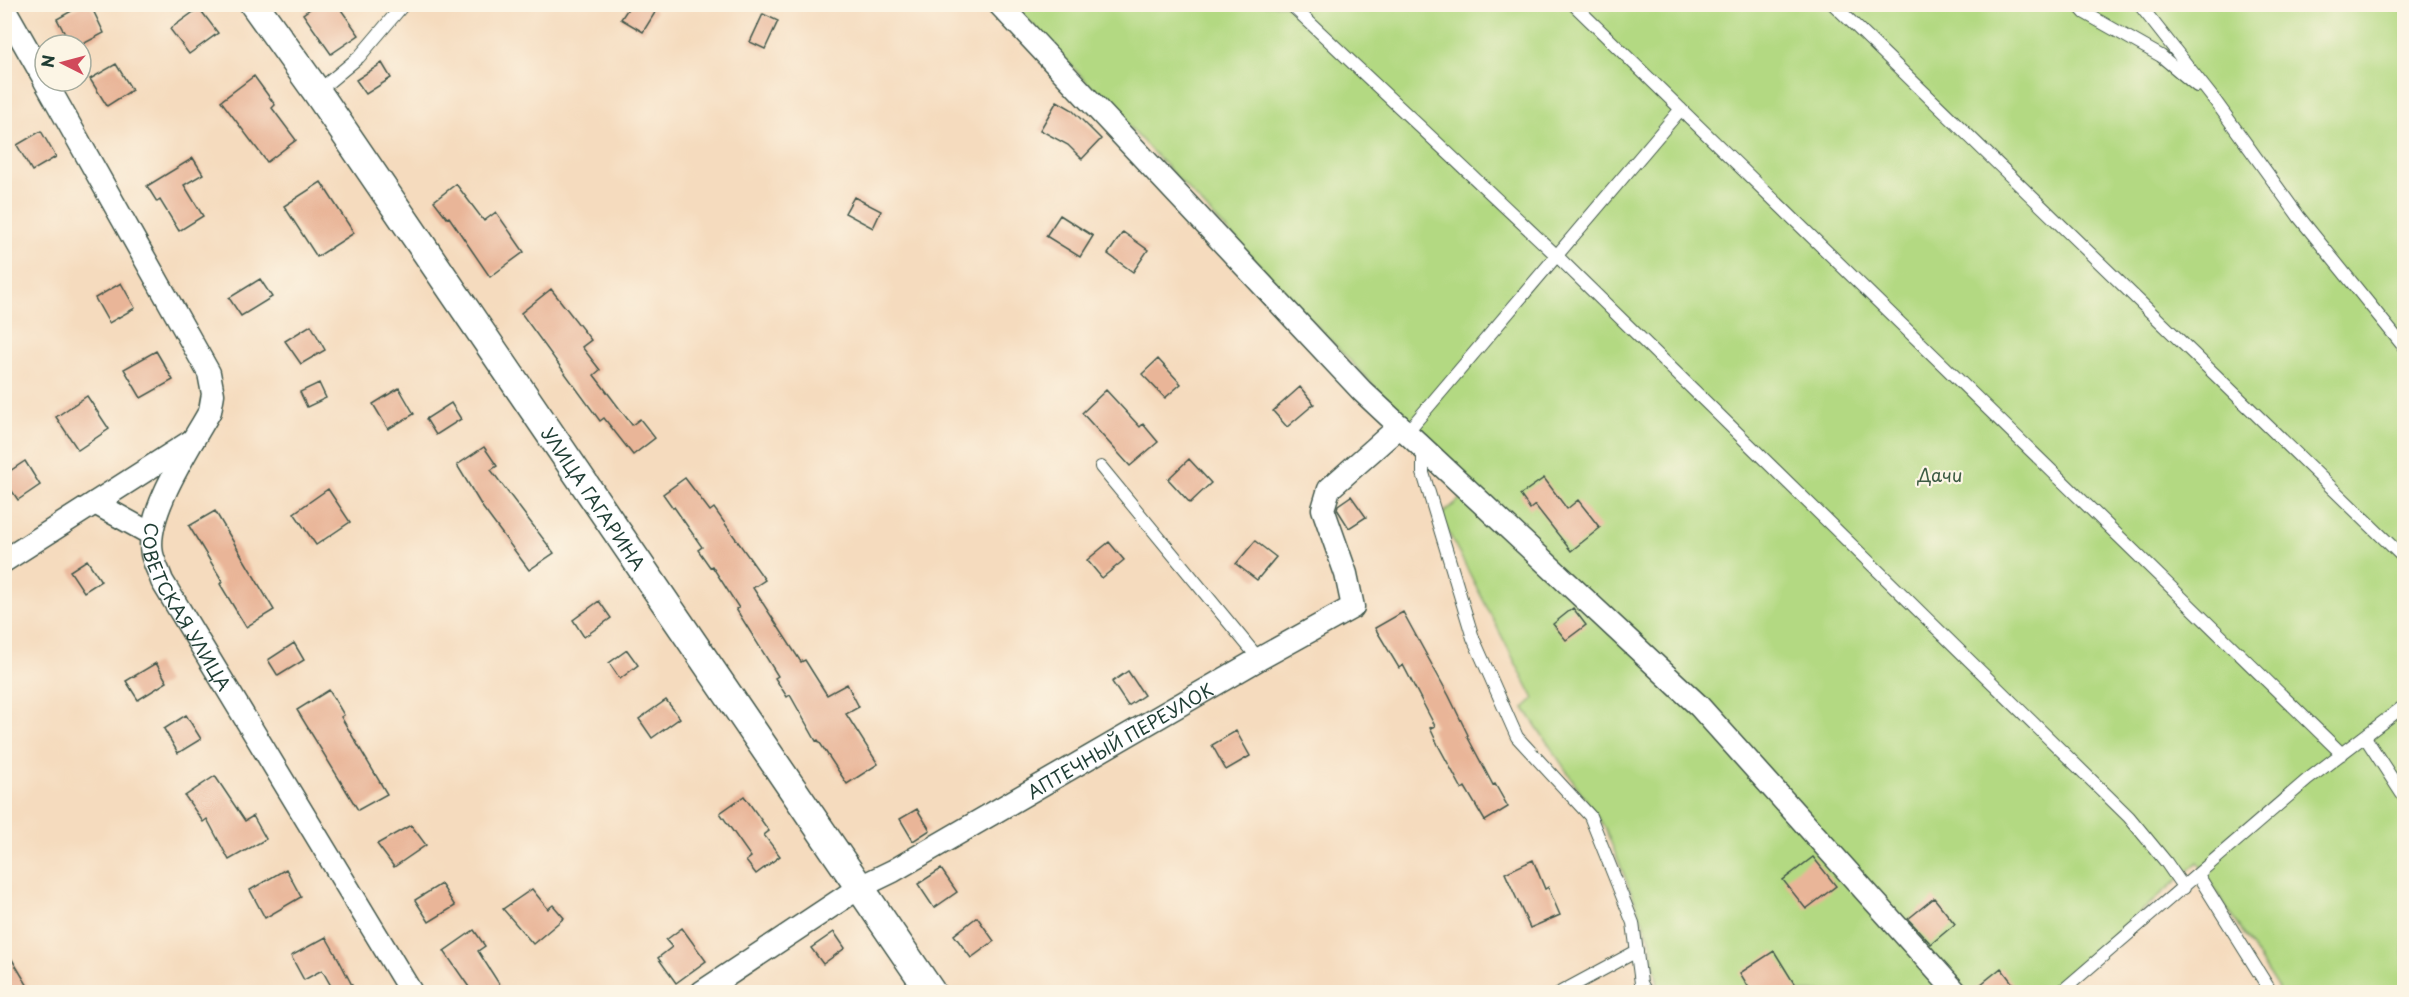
<svg xmlns="http://www.w3.org/2000/svg" width="2409" height="997" font-family="'Playpen Sans',sans-serif">
<style>
.green{fill:#b3d982;stroke:#698b5b;stroke-width:1.5}
.building{fill:#e9b598}
.lines{fill:none;stroke-linecap:round;stroke-linejoin:round}
.service-casing{stroke:#3f5549;stroke-width:14}
.minor-casing{stroke:#3f5549;stroke-width:25}
.tertiary-casing{stroke:#3f5549;stroke-width:31}
.service{stroke:#fff;stroke-width:12}
.minor{stroke:#fff;stroke-width:22}
.tertiary{stroke:#fff;stroke-width:28}
.labels{text-anchor:middle;dominant-baseline:central;stroke-width:4.5;stroke-linejoin:round;paint-order:stroke}
.park-label{font-size:18px;fill:#3d5c44;stroke:#fcf5e5}
.street-label{font-size:18px;fill:#1f3d34;stroke:#fcf5e5}
</style>
<rect width="100%" height="100%" fill="#fcf5e5"/>
<filter id="ink" filterUnits="userSpaceOnUse"><feTurbulence type="fractalNoise" baseFrequency=".0167" numOctaves="2"/><feDisplacementMap in="SourceGraphic" scale="12" xChannelSelector="R" yChannelSelector="G"/><feConvolveMatrix kernelMatrix="1 2 1 2 8 2 1 2 1" color-interpolation-filters="sRGB"/></filter>
<filter id="wash" filterUnits="userSpaceOnUse"><feTurbulence type="fractalNoise" baseFrequency=".008" numOctaves="4" result="noise"/><feDisplacementMap in="SourceGraphic" scale="24" xChannelSelector="R" yChannelSelector="G"/><feGaussianBlur stdDeviation="1.35" result="paint"/><feColorMatrix in="noise" values="0 0 0 0 0 0 0 0 0 0 0 0 0 0 0 0 0 1.4 0 .05"/><feComposite in="paint" operator="in"/></filter>
<g filter="url(#wash)">
<rect width="100%" height="100%" fill="#f5dbbe"/>
<path class="green" d="M1014,5H2404V992H2280L2198,862L2049,992H1659L1650,939L1605,828L1524,708L1534,699L1440,516L1476,486L1407,421Z"/>
<g id="blocks">
<path class="building" d="M84,4H90L104,33L81,45H71L57,19Z
M317,4H337L359,35L331,54L303,14Z
M631,4H646L656,11L643,32L621,19Z
M199,8L218,33L189,54L170,29Z
M763,14L778,21L765,49L750,42Z
M382,63L391,78L366,94L356,80Z
M116,64L132,90L107,106L90,79Z
M254,76L275,105L272,108L296,140L267,162L221,101Z
M1057,101L1071,109L1101,139L1082,159L1068,145L1040,130Z
M41,131L56,157L32,171L17,145Z
M193,158L203,174L184,185L203,216L179,231L160,200L157,202L147,186Z
M321,182L354,233L317,257L284,206Z
M456,184L484,221L496,212L524,252L490,277L449,217L447,218L434,201Z
M854,197L881,211L873,228L845,213Z
M1060,215L1093,236L1080,257L1046,236Z
M1123,232L1148,250L1133,272L1108,254Z
M260,279L272,297L241,316L229,298Z
M121,283L135,308L109,323L95,298Z
M551,289L591,340L582,347L600,370L594,375L632,425L640,419L655,438L633,455L604,418L600,421L521,313Z
M311,325L325,350L301,364L285,341Z
M156,351L173,380L141,398L124,369Z
M1158,359L1181,384L1165,398L1142,374Z
M319,383L326,398L307,407L300,392Z
M1300,387L1314,404L1287,427L1273,411Z
M399,388L414,414L388,429L373,404Z
M1106,390L1140,427L1143,424L1158,442L1130,466L1082,413Z
M87,396L109,429L78,450L56,417Z
M451,403L461,419L436,435L426,419Z
M484,447L497,466L491,470L554,553L529,570L483,508L457,465Z
M1189,459L1211,483L1190,503L1168,479Z
M25,461L40,485L18,500L4,479V475Z
M685,478L710,511L714,508L765,580L753,588L801,662L805,660L827,695L847,684L859,707L846,714L878,764L847,784L818,740L816,741L790,695L787,697L775,678L778,676L736,609L739,608L712,566L710,567L698,550L702,547L674,507L673,508L663,494Z
M1544,478L1567,509L1578,500L1600,528L1571,551L1535,505L1530,509L1520,495Z
M328,489L350,522L316,545L294,513Z
M1351,496L1366,517L1349,528L1337,509L1338,505Z
M215,511L274,610L246,627L220,584L223,582L189,526Z
M1255,541L1276,557L1257,580L1236,564Z
M1109,542L1124,560L1102,578L1087,560Z
M87,560L101,581L84,592L70,571Z
M599,601L611,618L584,637L573,620Z
M1573,608L1586,625L1566,640L1553,624Z
M1403,612L1449,696L1468,735L1467,736L1493,785L1495,784L1508,807L1485,821L1465,787L1462,789L1438,745L1430,728L1435,726L1403,665L1399,668L1375,628Z
M294,643L304,660L278,676L268,660Z
M627,650L638,665L620,679L609,663Z
M156,663L167,682L138,700L126,681Z
M1128,671L1144,695L1128,706L1112,682Z
M329,690L344,715L341,717L387,794L358,810L297,710Z
M666,700L680,718L652,738L639,719Z
M186,715L201,739L178,753L164,729Z
M1236,731L1250,756L1226,770L1212,745Z
M215,776L245,821L253,816L266,839L229,860L207,819L203,822L185,796Z
M744,796L769,831L764,835L780,856L756,874L746,861L751,857L720,813Z
M917,809L930,830L913,841L900,819Z
M411,825L426,845L394,867L377,844Z
M1813,857L1836,886L1806,909L1783,880Z
M1533,860L1545,889L1548,887L1560,915L1530,928L1505,873Z
M286,869L301,897L265,918L250,890Z
M941,869L957,892L934,908L918,884Z
M441,884L455,906L429,922L415,900Z
M532,889L548,909L553,905L564,918L533,944L503,909Z
M1934,898L1955,924L1931,944L1908,919Z
M977,917L994,941L971,958L954,935Z
M682,928L706,961L676,983L658,958L672,947L666,940Z
M474,930L485,946L478,951L505,993H473L444,951Z
M834,932L845,948L823,964L811,948Z
M326,937L339,960L356,993H335L322,970L304,980L291,956Z
M4,946L32,993H4Z
M1774,951L1800,993H1752L1740,973Z
M2001,968L2020,993H1970Z"/>
</g>
</g>
<g filter="url(#ink)">
<use href="#blocks" fill-opacity="0" stroke="#3f5549" stroke-width="1.5"/>
<g class="lines">
<g class="service-casing">
<path id="service" d="M1290,4L1557,256L2129,817L2166,862L2184,888
M1573,4L2342,754
M1833,4L2404,558
M2077,4L2085,13L2161,56L2197,86
M2139,4L2216,102L2299,217L2404,347
M317,92L359,57L404,4
M1407,432L1681,109
M1423,449V473L1473,638L1517,737L1590,816L1633,923L1641,983L1646,992
M1101,467L1259,659
M2365,737L2404,797
M2198,875L2271,992
M1561,992L1637,951
M2061,992L2307,780L2404,706"/>
</g>
<g class="minor-casing">
<g id="minor">
<path d="M999,4L1362,391L1699,706L1956,992"/>
<path d="M4,8L45,80"/>
<path id="s1" d="M45,81L209,373L213,394L210,411C190,447 144,514 152,554C154,563 159,572 162,581L411,992"/>
<path d="M95,503L151,534"/>
<path d="M4,561L193,440"/>
<path id="s2" d="M702,992L860,887L893,871L1259,659L1353,607L1346,574L1323,509L1329,489L1400,426"/>
</g>
</g>
<g class="tertiary-casing">
<g id="tertiary">
<path id="s3" d="M254,4L317,92L931,992"/>
</g>
</g>
<use href="#service" class="service"/>
<use href="#minor" class="minor"/>
<use href="#tertiary" class="tertiary"/>
</g>
</g>
<g class="labels">
<g class="park-label">
<text x="1940" y="474">Дачи</text>
</g>
<g class="street-label">
<text stroke="none"><textPath href="#s3" startOffset="600">УЛИЦА ГАГАРИНА</textPath></text>
<text stroke="none"><textPath href="#s1" startOffset="592">СОВЕТСКАЯ УЛИЦА</textPath></text>
<text stroke="none"><textPath href="#s2" startOffset="488">АПТЕЧНЫЙ ПЕРЕУЛОК</textPath></text>
</g>
</g>
<rect width="2409" height="997" fill="none" stroke="#fcf5e5" stroke-width="24"/>
<g transform="translate(63 63) rotate(276)"><circle r="28" fill="#fcf5e5" stroke="#a4ab9e" stroke-width="1.5"/>
<path d="M0-4.5L10 22L0 15L-10 22Z" fill="#d1495b"/>
<text y="-9" font-size="16" font-weight="bold" text-anchor="middle" fill="#1f3d34">N</text>
</g>
</svg>
